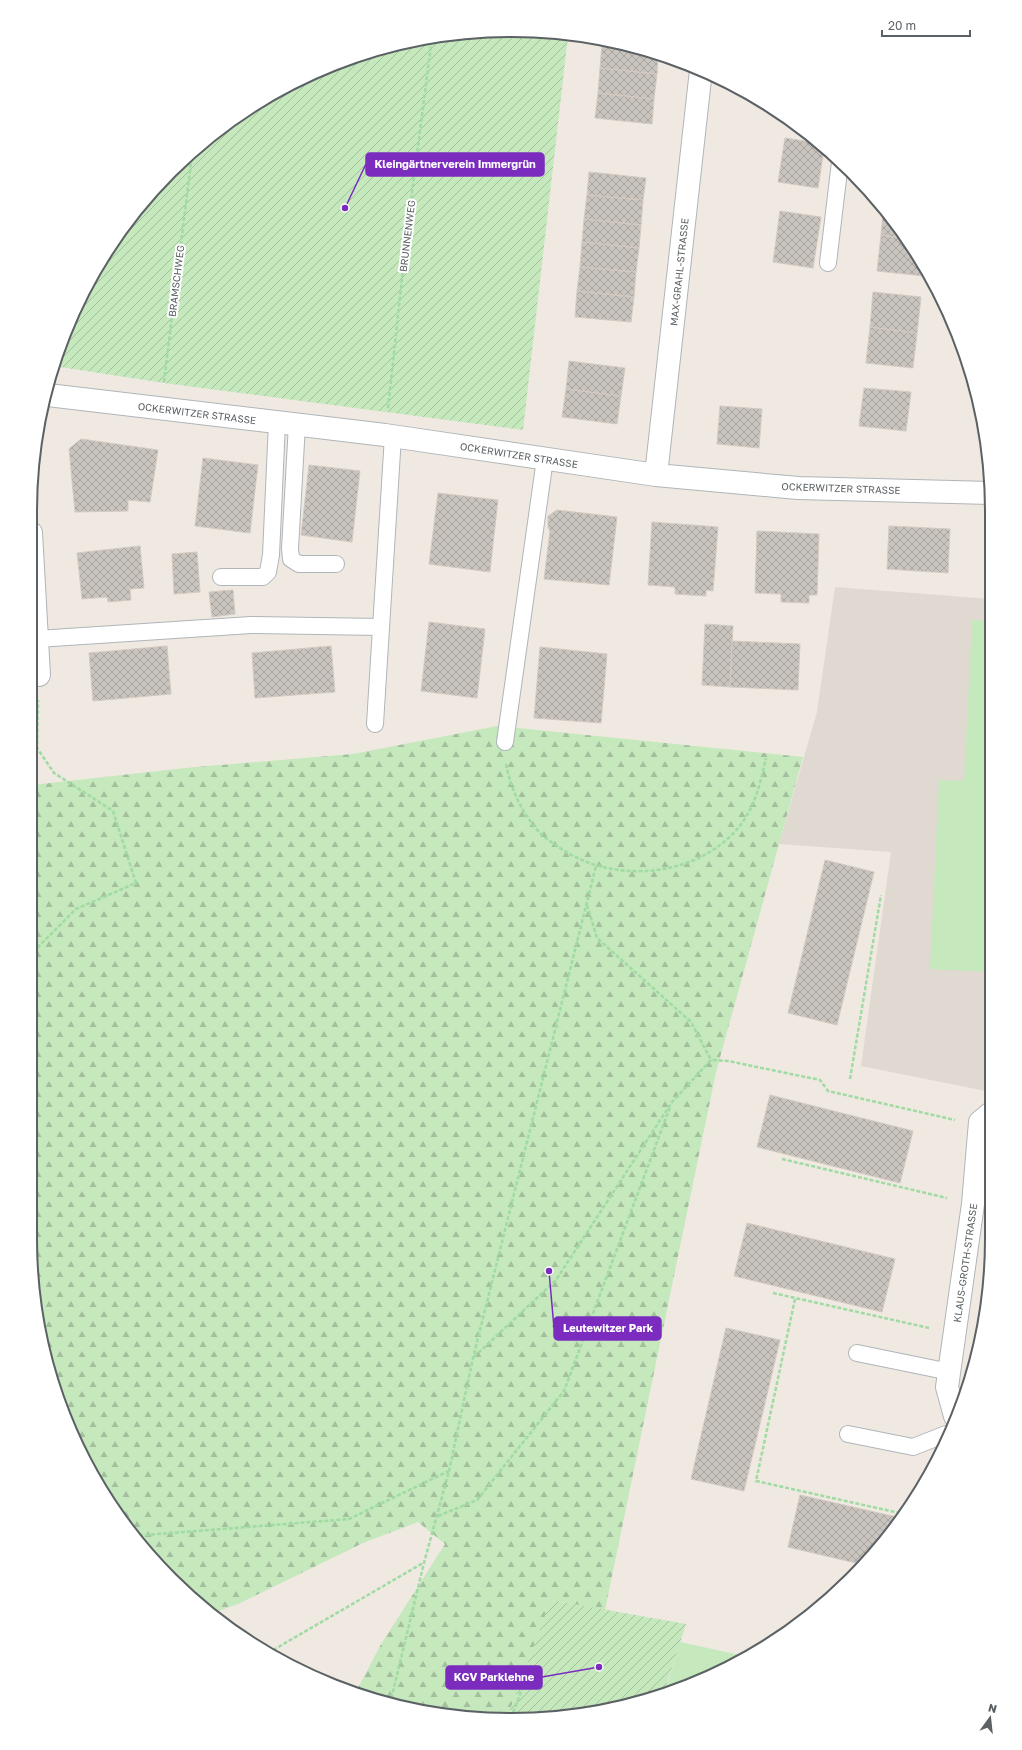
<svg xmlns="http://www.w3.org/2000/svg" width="1022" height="1750" font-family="'Golos Text',sans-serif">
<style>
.education{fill:#dfd9d1}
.green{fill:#c5e8bd}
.forest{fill:url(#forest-firs)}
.garden{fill:url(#garden-furrows)}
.building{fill:url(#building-cross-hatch);stroke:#d4cac0}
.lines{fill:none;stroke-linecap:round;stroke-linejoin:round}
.service-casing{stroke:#b0b5b9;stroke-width:18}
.minor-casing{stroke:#b0b5b9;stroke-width:24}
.path{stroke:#9fdba2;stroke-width:2.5;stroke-dasharray:4 2;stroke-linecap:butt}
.service{stroke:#fff;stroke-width:16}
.minor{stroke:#fff;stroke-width:22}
.labels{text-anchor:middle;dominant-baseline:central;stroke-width:4;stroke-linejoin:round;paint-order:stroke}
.street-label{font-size:10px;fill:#5b6164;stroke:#fff}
.rim{fill:none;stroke:#5b6164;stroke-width:2}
.leader{fill:none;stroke:#7b2cbf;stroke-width:1.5}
.callout-dot{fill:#7b2cbf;stroke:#fff;stroke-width:1.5}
.callout{fill:#7b2cbf;stroke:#7b2cbf;stroke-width:1.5}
.callout-label{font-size:11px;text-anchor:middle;font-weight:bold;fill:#fff}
</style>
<defs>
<pattern id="forest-firs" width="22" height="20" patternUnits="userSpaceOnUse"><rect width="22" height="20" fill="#c5e8bd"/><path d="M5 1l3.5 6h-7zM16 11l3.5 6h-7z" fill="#a3bf9d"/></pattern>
<pattern id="garden-furrows" width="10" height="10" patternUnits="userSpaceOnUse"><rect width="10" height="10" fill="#c5e8bd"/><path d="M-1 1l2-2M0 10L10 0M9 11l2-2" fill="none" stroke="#a3bf9d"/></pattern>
<pattern id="building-cross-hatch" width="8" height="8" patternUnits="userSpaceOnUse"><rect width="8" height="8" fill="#cac4bf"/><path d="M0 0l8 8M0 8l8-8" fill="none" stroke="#a7a39f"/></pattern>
</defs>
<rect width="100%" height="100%" fill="#efe9e2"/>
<path class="education" d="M835,587L991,599V1092L861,1066L891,852L779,844L817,712Z"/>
<path class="green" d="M972,620L991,621V934L989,972L930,969L939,780L964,781Z
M680,1642L749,1657L695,1683L665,1693Z"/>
<path class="forest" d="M497,726L803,757L716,1072L605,1610L551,1600L507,1718L448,1716L386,1704L356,1692L380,1646L445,1544L418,1522L363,1543L238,1604L213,1613L171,1579L129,1532L80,1452L55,1393L34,1302L32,785L185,768L353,754Z"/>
<path class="garden" d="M511,30L568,36L523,430L164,383L54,366L55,357L111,244L171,171L244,111L327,67L417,39Z
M551,1600L686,1624L664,1693L605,1711L542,1719L507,1718Z"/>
<path class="building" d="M603,39H605L630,47L602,44Z
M602,44L630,47L658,56L657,74L600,68Z
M600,68L657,74L654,99L598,93Z
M598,93L654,99L652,124L595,118Z
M785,138L817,143L824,149L818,188L778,182Z
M589,172L646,178L643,200L587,195Z
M587,195L643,200L641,225L584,219Z
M780,211L821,217L813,268L773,262Z
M883,213L902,238L881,235Z
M584,219L641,225L639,248L582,242Z
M881,235L902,238L925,267L924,276L877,271Z
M582,242L639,248L636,272L580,267Z
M580,267L636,272L634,297L577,291Z
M577,291L634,297L631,322L575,317Z
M873,292L921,297L917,333L870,327Z
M870,327L917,333L913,368L866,363Z
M569,361L625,368L621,396L566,389Z
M864,388L911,392L906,431L859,426Z
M566,389L621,396L617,424L562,417Z
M720,406L762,409L759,448L717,444Z
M81,439L158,450L150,502L128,500V511L75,512L69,449Z
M203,458L258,465L250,533L195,526Z
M309,465L360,471L352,542L301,535Z
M438,493L498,500L490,572L429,564Z
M557,510L617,517L609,585L544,579L550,531L548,527V516Z
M652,522L718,527L713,591L706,590V596L675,594V587L648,585Z
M889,526L950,529L948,573L887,569Z
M757,531L819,534L817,595H809V603L781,602V594L755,593Z
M140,546L144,588L130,589L131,600L108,602L107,597L82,599L77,553Z
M197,552L200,592L174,594L172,554Z
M233,590L235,614L212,617L209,592Z
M429,622L485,629L477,698L421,691Z
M705,624L733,626L730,687L702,685Z
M732,641L800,644L798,690L730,687Z
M167,646L171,694L93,701L89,653Z
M331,646L335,692L255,698L252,653Z
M540,647L607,654L601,723L534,718Z
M825,860L874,872L837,1025L788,1013Z
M770,1095L913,1131L900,1183L757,1147Z
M747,1223L895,1259L882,1312L734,1276Z
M726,1328L780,1340L744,1491L691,1479Z
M800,1495L844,1505L901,1518L860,1564L788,1547Z"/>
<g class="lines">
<g class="service-casing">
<path id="service" d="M828,263L840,162
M297,424L290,549L291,559L299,564H336
M221,577H263L268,572L271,555L277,422
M37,639L251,625L381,627
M375,724L393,436
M505,742L545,459
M857,1353L950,1372
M848,1434L913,1447L946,1434"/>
</g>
<g class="minor-casing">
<path id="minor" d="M48,395L385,435L656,475L798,488L991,493
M656,475L701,70
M31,533L39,675
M955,1416L947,1387L973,1204L980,1122L991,1113"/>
</g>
<path class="path" d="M164,382L192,154
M388,408L408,223L432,38
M506,764C511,790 523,815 541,834C545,838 551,842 556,845C610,886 700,879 742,823C756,803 761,781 766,758
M587,905L597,938L691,1022L711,1060
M33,952L76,909L136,883L113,811L54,773L37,748L38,700
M850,1079L881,895
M782,1159L947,1198
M773,1293L929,1328
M795,1299L756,1481L904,1514
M474,1357L556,1280L672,1102L711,1060L728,1061L820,1080L828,1091L955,1120
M438,1516L477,1500L564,1391L670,1107
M133,1536L349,1519L449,1471
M268,1653L423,1563
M390,1704L424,1563L449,1471L473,1358L596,866
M511,1718L528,1673"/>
<use href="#service" class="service"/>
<use href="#minor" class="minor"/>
</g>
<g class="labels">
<g class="street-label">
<text transform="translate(407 236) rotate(-83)">BRUNNENWEG</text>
<text transform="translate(679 272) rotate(-84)">MAX-GRAHL-STRASSE</text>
<text transform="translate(176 281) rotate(-83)">BRAMSCHWEG</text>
<text transform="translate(197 413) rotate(7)">OCKERWITZER STRASSE</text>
<text transform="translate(519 455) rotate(9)">OCKERWITZER STRASSE</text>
<text transform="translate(841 488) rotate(2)">OCKERWITZER STRASSE</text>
<text transform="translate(965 1263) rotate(-82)">KLAUS-GROTH-STRASSE</text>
</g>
</g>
<path d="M0 0H1022V1750H0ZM511 37H511A474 474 0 0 1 985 511V1239A474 474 0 0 1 511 1713H511A474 474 0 0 1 37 1239V511A474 474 0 0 1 511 37Z" fill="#fff" fill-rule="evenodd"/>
<path class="rim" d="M511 37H511A474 474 0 0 1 985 511V1239A474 474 0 0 1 511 1713H511A474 474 0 0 1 37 1239V511A474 474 0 0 1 511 37Z"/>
<path class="leader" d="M345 208L366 164M549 1271L554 1328M599 1667L542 1677"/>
<g class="callout-dot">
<circle cx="345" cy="208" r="4"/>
<circle cx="549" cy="1271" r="4"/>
<circle cx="599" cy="1667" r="4"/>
</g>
<g class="callout">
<rect x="366" y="153" width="178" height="23" rx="4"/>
<rect x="554" y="1317" width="107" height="23" rx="4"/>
<rect x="446" y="1666" width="96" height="23" rx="4"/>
</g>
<g class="callout-label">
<text x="455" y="168">Kleingärtnerverein Immergrün</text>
<text x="608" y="1332">Leutewitzer Park</text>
<text x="494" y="1681">KGV Parklehne</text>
</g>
<g transform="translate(990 1718) rotate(15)" stroke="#ffffff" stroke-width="3" paint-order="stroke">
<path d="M0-3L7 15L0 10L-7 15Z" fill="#5b6164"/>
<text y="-6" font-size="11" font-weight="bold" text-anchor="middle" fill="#5b6164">N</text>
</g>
<path d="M882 30v6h88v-6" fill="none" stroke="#5b6164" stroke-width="2"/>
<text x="888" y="30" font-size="12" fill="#5b6164" stroke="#ffffff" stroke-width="3" paint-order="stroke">20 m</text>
</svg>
